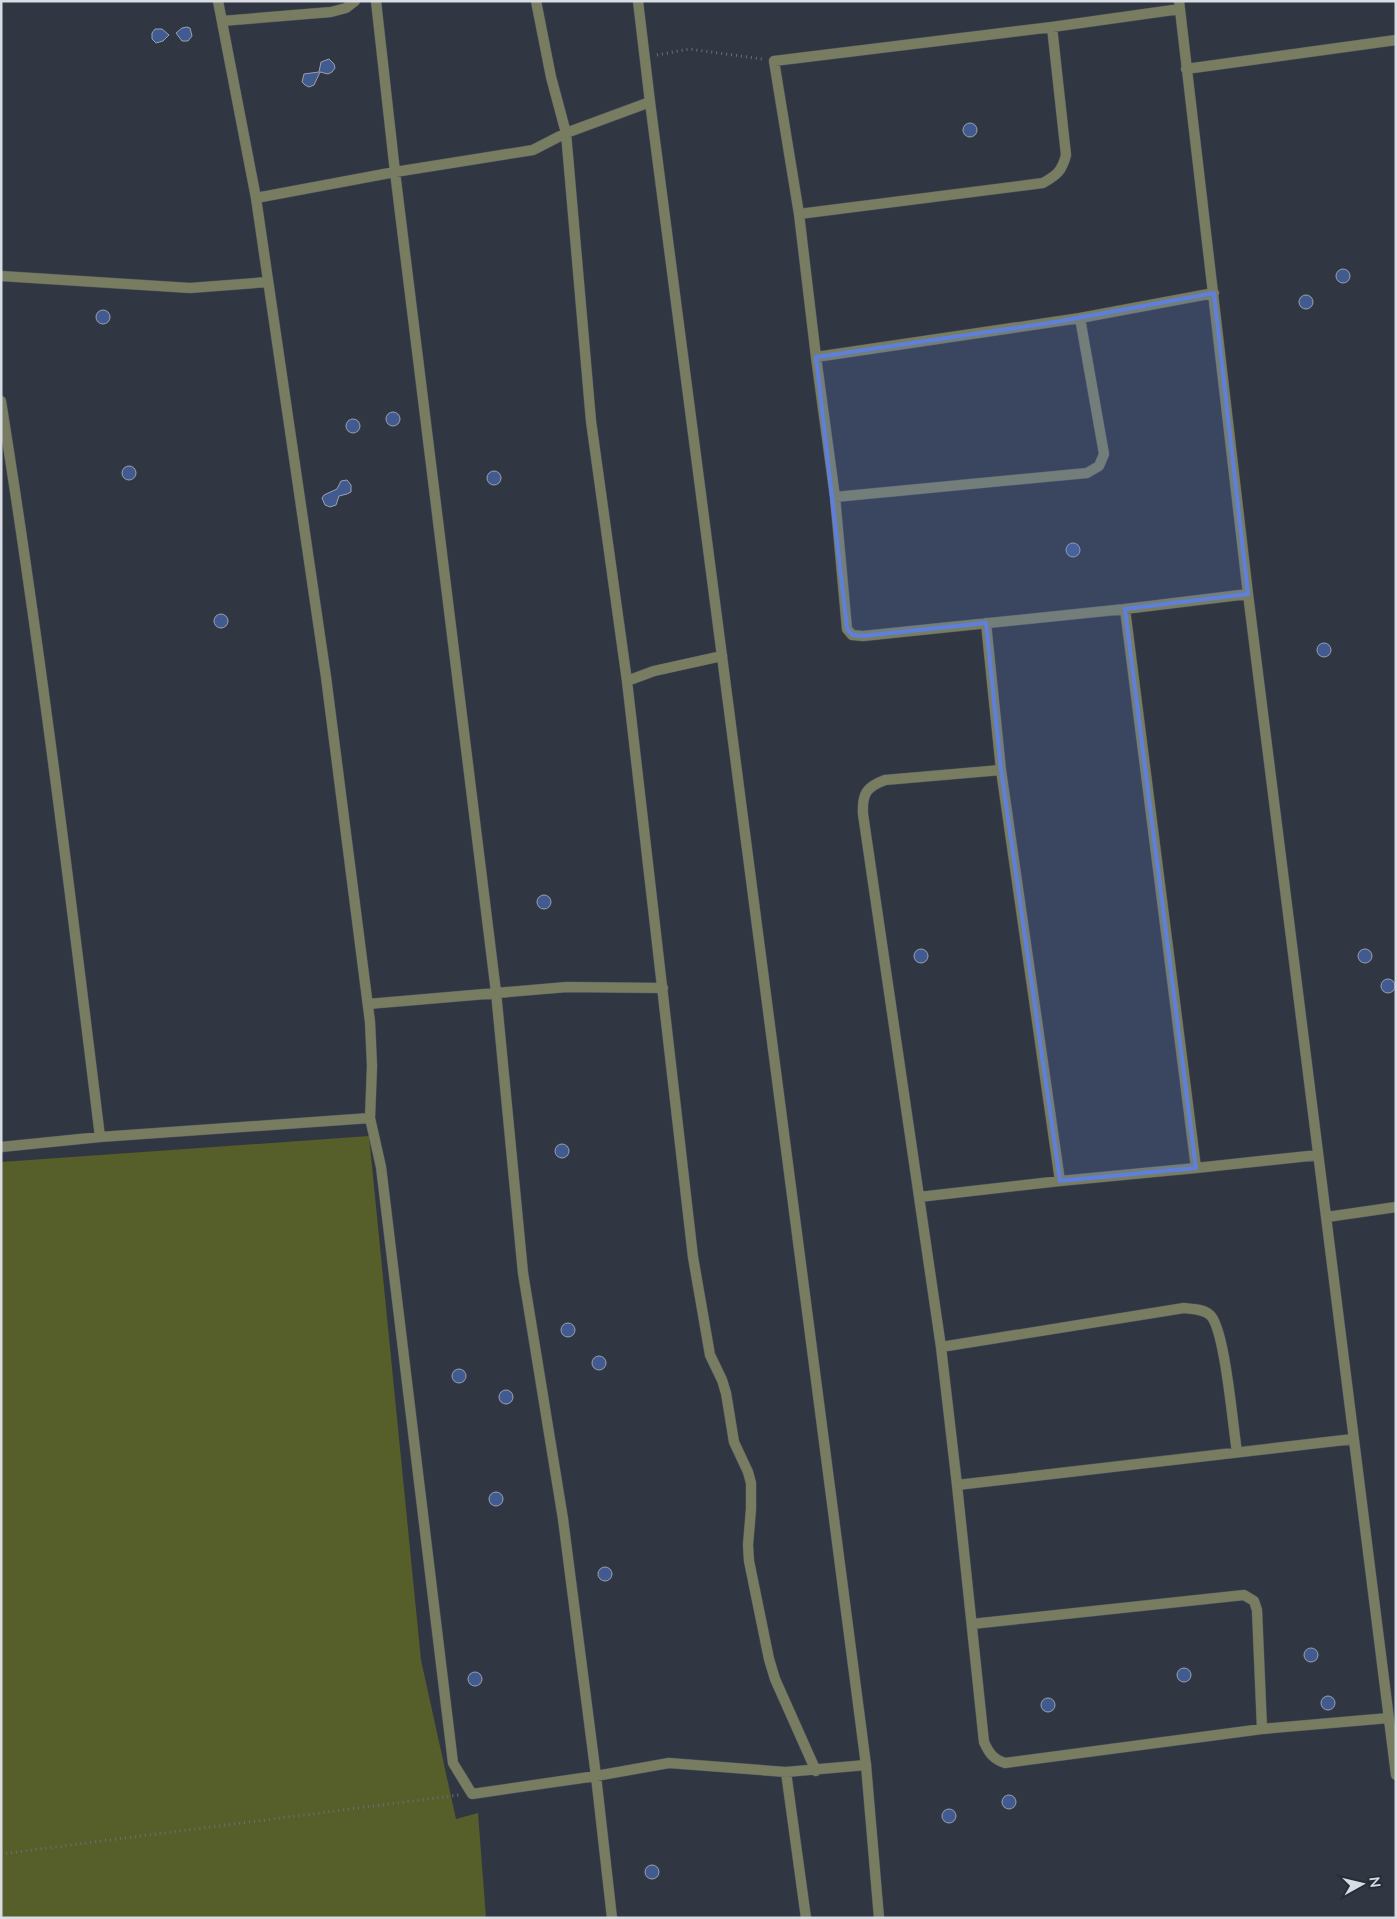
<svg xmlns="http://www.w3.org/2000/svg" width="1397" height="1919" font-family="Lato,sans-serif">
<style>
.green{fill:#565e2a}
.building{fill:#415a8f;stroke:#9aa1af}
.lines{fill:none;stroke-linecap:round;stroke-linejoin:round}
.minor-casing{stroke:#4f555f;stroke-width:11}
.tertiary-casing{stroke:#4f555f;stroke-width:11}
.path{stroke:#6a7079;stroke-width:3;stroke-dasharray:1 4;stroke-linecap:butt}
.minor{stroke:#787d62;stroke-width:10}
.tertiary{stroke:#787d62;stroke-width:10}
.marked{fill:#5e80dc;fill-opacity:0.2;stroke:#5e80dc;stroke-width:4;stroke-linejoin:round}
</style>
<rect width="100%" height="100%" fill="#313742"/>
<path class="green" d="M369,1136L421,1660L456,1819L478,1813L486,1918H1V1162Z"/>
<path class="building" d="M187,27L190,28L192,36L188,41H182L176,33L182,28Z
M155,29H162L169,35L163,41L156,43L152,39V33Z
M329,59L334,64L335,68L332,72L328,74L320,72L314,85L309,87L305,85L302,82L304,74L319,72L321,62Z
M963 130a7 7 0 1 1 14 0a7 7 0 1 1-14 0Z
M1336 276a7 7 0 1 1 14 0a7 7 0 1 1-14 0Z
M1299 302a7 7 0 1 1 14 0a7 7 0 1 1-14 0Z
M96 317a7 7 0 1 1 14 0a7 7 0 1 1-14 0Z
M386 419a7 7 0 1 1 14 0a7 7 0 1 1-14 0Z
M346 426a7 7 0 1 1 14 0a7 7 0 1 1-14 0Z
M122 473a7 7 0 1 1 14 0a7 7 0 1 1-14 0Z
M487 478a7 7 0 1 1 14 0a7 7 0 1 1-14 0Z
M347,480L351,485V492L347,494L339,496L336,505L330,507L325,505L322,498L324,495L337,489L341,481Z
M1066 550a7 7 0 1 1 14 0a7 7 0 1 1-14 0Z
M214 621a7 7 0 1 1 14 0a7 7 0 1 1-14 0Z
M1317 650a7 7 0 1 1 14 0a7 7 0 1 1-14 0Z
M537 902a7 7 0 1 1 14 0a7 7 0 1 1-14 0Z
M1358 956a7 7 0 1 1 14 0a7 7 0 1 1-14 0Z
M914 956a7 7 0 1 1 14 0a7 7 0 1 1-14 0Z
M1381 986a7 7 0 1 1 14 0a7 7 0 1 1-14 0Z
M555 1151a7 7 0 1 1 14 0a7 7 0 1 1-14 0Z
M561 1330a7 7 0 1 1 14 0a7 7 0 1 1-14 0Z
M592 1363a7 7 0 1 1 14 0a7 7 0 1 1-14 0Z
M452 1376a7 7 0 1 1 14 0a7 7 0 1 1-14 0Z
M499 1397a7 7 0 1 1 14 0a7 7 0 1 1-14 0Z
M489 1499a7 7 0 1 1 14 0a7 7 0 1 1-14 0Z
M598 1574a7 7 0 1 1 14 0a7 7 0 1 1-14 0Z
M1304 1655a7 7 0 1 1 14 0a7 7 0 1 1-14 0Z
M1177 1675a7 7 0 1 1 14 0a7 7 0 1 1-14 0Z
M468 1679a7 7 0 1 1 14 0a7 7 0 1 1-14 0Z
M1321 1703a7 7 0 1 1 14 0a7 7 0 1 1-14 0Z
M1041 1705a7 7 0 1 1 14 0a7 7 0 1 1-14 0Z
M1002 1802a7 7 0 1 1 14 0a7 7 0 1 1-14 0Z
M942 1816a7 7 0 1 1 14 0a7 7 0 1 1-14 0Z
M645 1872a7 7 0 1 1 14 0a7 7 0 1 1-14 0Z"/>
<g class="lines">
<g class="minor-casing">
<path id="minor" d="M218,1L256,198L326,677L370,1022L372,1066L370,1118
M376,1L395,172L496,992L523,1273L563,1519L596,1776L612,1918
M536,1L551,77L566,133L591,421L627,681
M1179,1L1248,594L1396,1775
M1180,9L1052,27L774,61L799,214L816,357L835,497L847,629L852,635L863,636L1125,609L1248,594
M222,21L331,12L346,8L355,1
M1186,69L1396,40
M256,198L395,172L533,150L566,133L650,102
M799,214L1043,183C1057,175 1062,171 1066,155L1052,27
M1,276L190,288L268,282
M1080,318L1214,293
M816,357L1080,318L1104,454L1099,466L1087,473L835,497
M1,401C40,645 70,891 100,1137
M986,623L1001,770L1060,1181
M722,656L654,671L627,681L693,1257L710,1355L722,1380L726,1393L734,1442L748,1472L751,1483V1509L748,1545L749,1561L769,1659L775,1679L816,1771
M1001,770L885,780C866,787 862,794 863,814L941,1347L957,1485L984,1742C989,1753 993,1759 1005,1763L1262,1729L1389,1718
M368,1004L567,987L663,988
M1,1147L100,1137L370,1118L381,1167L453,1763L472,1794L596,1776L669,1763L786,1772L866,1765
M1196,1168L1318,1155
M919,1197L1060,1181L1196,1168L1125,609
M1327,1217L1396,1207
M941,1347L1184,1308C1193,1309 1204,1309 1210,1315C1225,1328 1233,1428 1237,1452
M957,1485L1353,1439
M972,1624L1244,1595L1254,1601L1257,1610L1262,1729
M786,1772L806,1918"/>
</g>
<g class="tertiary-casing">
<path id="tertiary" d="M638,1L650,102L866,1765L879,1918"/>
</g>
<path class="path" d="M657,55L689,49L762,59
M1,1854L459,1795"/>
<use href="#minor" class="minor"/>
<use href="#tertiary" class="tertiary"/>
</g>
<path class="marked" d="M1214,293L1248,594L1125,609L1196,1168L1060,1181L1001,770L986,623L863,636L852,635L847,629L816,357L1055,322Z"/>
<rect width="1397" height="1919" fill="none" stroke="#d8dce3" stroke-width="5"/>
<g transform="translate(1362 1884) rotate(82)" stroke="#272d38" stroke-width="4" paint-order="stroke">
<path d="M0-4L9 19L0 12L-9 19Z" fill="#d8dce3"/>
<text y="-8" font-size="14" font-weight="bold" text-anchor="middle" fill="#d8dce3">N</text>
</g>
</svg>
